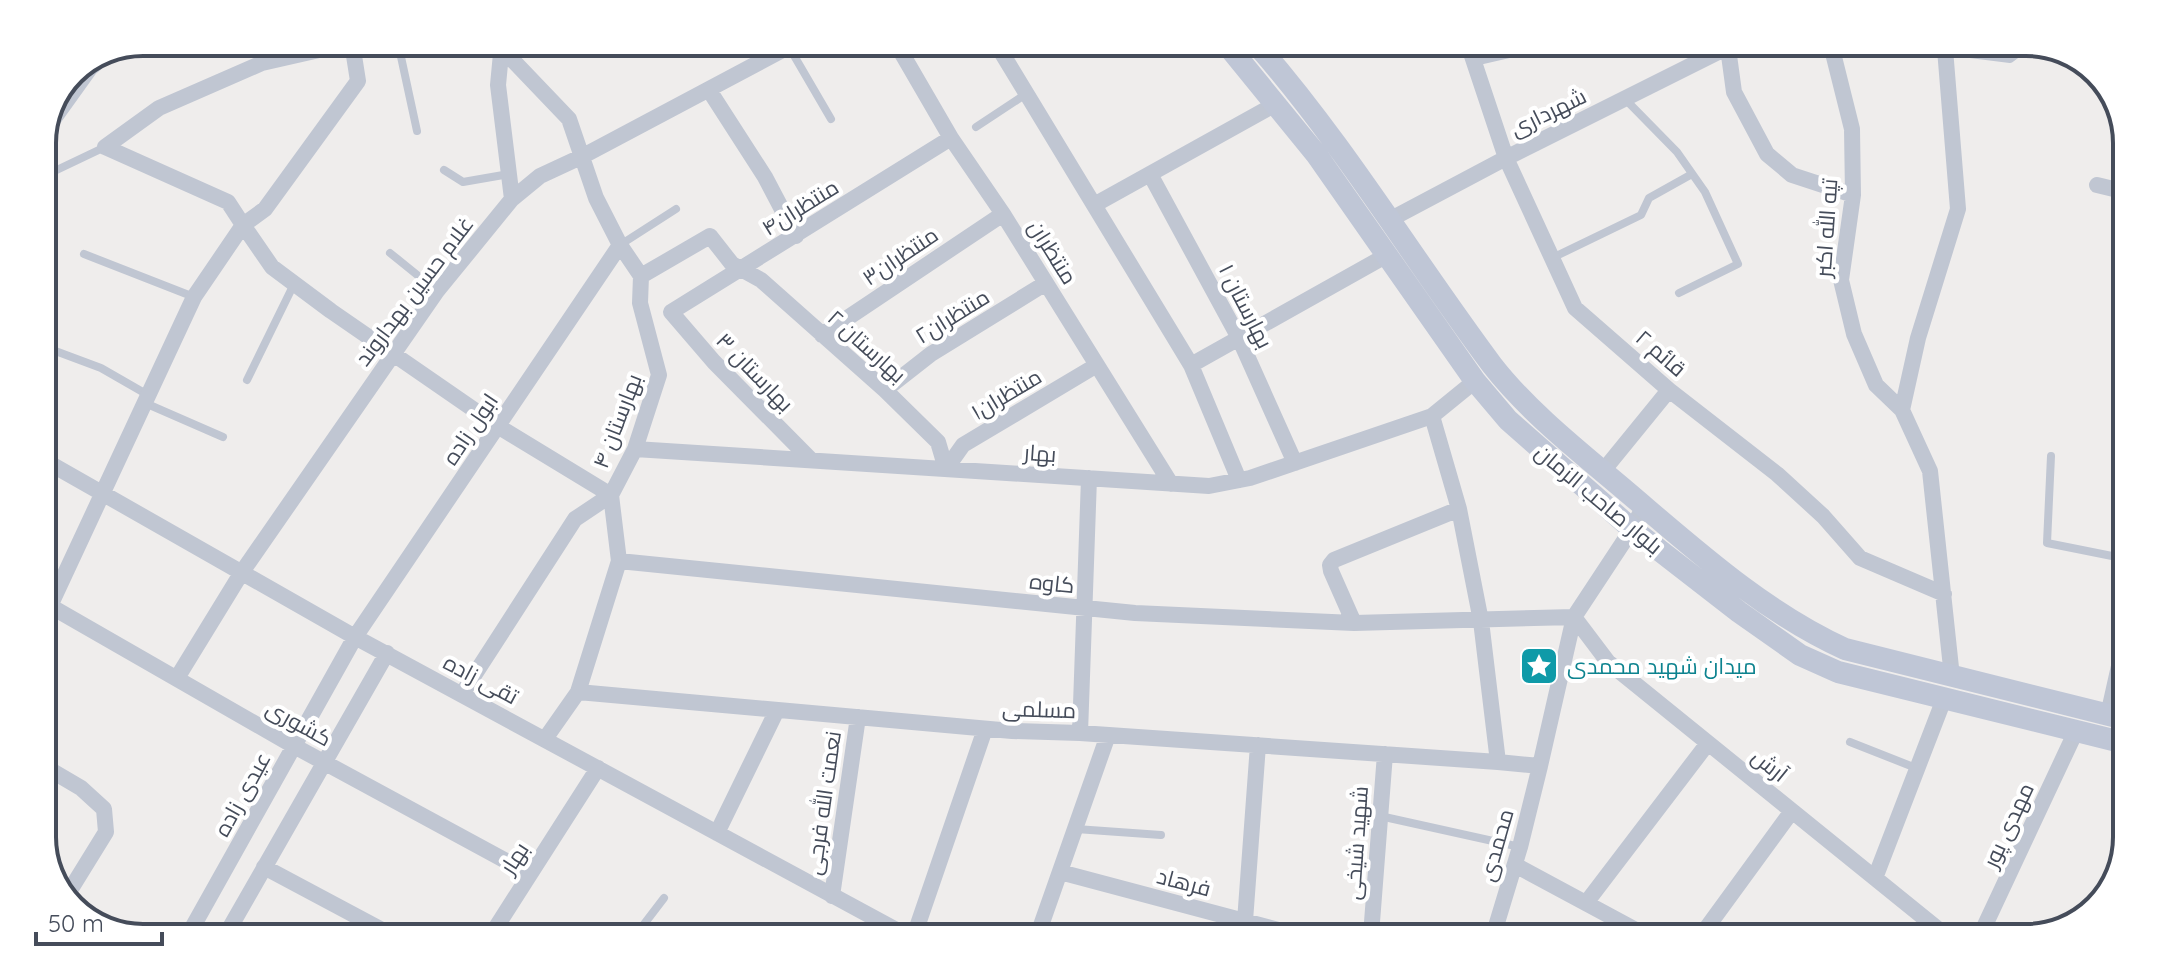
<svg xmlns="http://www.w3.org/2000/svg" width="2169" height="980" font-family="Quicksand,Cairo,sans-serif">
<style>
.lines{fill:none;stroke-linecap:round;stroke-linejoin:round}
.lane{stroke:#c0c6d2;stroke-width:8}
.street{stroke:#c0c6d2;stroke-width:16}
.secondary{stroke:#bfc6d6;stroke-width:22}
.labels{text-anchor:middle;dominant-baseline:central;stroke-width:8;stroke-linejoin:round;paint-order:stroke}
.street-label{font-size:22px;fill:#454c5a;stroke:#fff}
.culture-label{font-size:22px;fill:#0d838f;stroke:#fff;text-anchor:start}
.rim{fill:none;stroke:#454c5a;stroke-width:4}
</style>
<rect width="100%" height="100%" fill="#efedec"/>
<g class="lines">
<path class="lane" d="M398,43L417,131
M789,47L831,119
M1946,51L2010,59L2022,50
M1474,62L1535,48
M262,63L269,43
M1625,99L1677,152L1705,192L1738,264L1679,293
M976,127L1026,94
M42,142L93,71L113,54
M444,170L463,182L509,174
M42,177L105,147
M620,245L676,209
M390,253L437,291
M84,254L194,297
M1552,258L1641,215L1649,198L1692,174
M42,346L101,368L148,395
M247,380L294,284
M145,403L223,437
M2051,456L2047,543L2122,558
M1850,742L1916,768
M1380,816L1520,847
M1076,829L1161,835
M638,932L664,898"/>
<path class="street" d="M502,43L498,85L512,199
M897,45L951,138L1003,214L1171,484
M997,45L1191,365L1239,480
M1469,47L1506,158L1575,308L1669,390L1777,474L1823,516L1860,558L1944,594
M1728,48L1734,92L1767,154L1792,175L1853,195
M1832,49L1852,129L1853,195L1841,280L1854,334L1876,385L1902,410L1930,471L1952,677
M503,50L569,119L596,198L620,245L641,276L640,303L659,375L635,449L611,495L619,561L578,692L545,739
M709,90L765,177L796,236
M105,147L228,202L243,225L265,209L358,81L352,43
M105,147L159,108L262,63L350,43
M1150,174L1239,338L1295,463
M2097,185L2126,192
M1094,205L1276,104
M1391,219L1506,158L1726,48
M641,276L710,236L732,264L761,280L885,390L938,442L946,469
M822,335L1003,214
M1191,365L1389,254
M885,390L931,354L1046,283
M1902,410L1918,338L1958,209L1945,49
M635,449L1209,486L1250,478L1432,416
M42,459L355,637L902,933
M811,460L714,362L671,312L951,138
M946,469L963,445L1097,365
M1603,471L1669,390
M1644,506L1632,529L1574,617L1608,662L1949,938
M619,561L1135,613L1354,623L1574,617L1540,766L1498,762L1481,621L1459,509L1432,416L1475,381
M42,602L50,606L194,297L243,225L272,267L331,311L499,427L611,495
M50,606L294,746L530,874
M1354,623L1331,571L1330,565L1334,560L1459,509
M177,678L242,572L437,291L512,199L540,176L583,156L792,45
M578,692L1012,731L1080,733L1498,762
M462,694L575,519L611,495
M2108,715L2121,657
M1080,733L1089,478
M42,765L81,788L104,809L106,832L64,900
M717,833L777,710
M1515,865L1647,936
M264,867L384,931
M1060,872L1297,935
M1875,878L1944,699
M832,896L858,717
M1586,903L1708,743
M1245,921L1258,745
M191,930L355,637L620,245
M228,931L387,653
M493,932L598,768
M915,933L985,729
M1038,934L1108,735
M1371,935L1385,754
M1493,936L1520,847L1540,766
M1700,937L1792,811
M1979,938L2076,731"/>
<path class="secondary" d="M1228,46L1316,154L1475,381L1508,420L1632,529L1739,612L1800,655L1838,672L2121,742
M1259,47C1345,146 1413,259 1492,365C1527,410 1576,449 1620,486C1690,545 1761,611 1845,649L2121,718"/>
</g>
<defs>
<g id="sight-square" transform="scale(2)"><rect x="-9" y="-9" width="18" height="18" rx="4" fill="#0f9aa8" stroke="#fff"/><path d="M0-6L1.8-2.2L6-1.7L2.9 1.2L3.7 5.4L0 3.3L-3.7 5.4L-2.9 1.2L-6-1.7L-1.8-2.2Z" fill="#fff"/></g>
</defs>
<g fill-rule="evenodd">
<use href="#sight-square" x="1539" y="666"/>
</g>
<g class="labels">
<g class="street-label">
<text transform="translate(1548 112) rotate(-26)">شهرداری</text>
<text transform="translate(800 207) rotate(-32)">منتظران۴</text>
<text transform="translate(1826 228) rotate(-86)">تپه الله اکبر</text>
<text transform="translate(1053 252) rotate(58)">منتظران</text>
<text transform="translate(900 256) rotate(-34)">منتظران۳</text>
<text transform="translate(414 291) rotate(-53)">غلام حسین بهداروند</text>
<text transform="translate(1246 306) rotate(63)">بهارستان ۱</text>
<text transform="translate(952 316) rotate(-32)">منتظران۲</text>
<text transform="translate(867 346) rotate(42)">بهارستان ۲</text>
<text transform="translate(1661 353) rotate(41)">قائم ۲</text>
<text transform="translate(755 372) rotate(46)">بهارستان ۳</text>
<text transform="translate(1006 394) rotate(-31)">منتظران۱</text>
<text transform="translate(617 421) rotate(-69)">بهارستان ۴</text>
<text transform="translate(470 429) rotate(-56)">ابول زاده</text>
<text transform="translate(1040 453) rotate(4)">بهار</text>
<text transform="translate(1599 499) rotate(40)">بلوار صاحب الزمان</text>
<text transform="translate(1052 583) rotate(6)">کاوه</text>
<text transform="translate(481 679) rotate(28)">تقی زاده</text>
<text transform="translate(1039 709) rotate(2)">مسلمی</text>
<text transform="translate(299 723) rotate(29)">کشوری</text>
<text transform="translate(1770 765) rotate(39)">آرش</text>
<text transform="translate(242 794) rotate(-61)">عیدی زاده</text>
<text transform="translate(823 803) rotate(-82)">نعمت الله فرجی</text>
<text transform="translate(2008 825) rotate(-65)">مهدی پور</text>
<text transform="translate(1356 843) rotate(-86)">شهید شیخی</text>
<text transform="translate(1496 845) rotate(-74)">محمدی</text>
<text transform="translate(514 858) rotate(-57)">بهار</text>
<text transform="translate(1184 882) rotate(15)">فرهاد</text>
</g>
<g class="culture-label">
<text x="1567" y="666">میدان شهید محمدی</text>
</g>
</g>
<path d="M0 0H2169V980H0ZM143 56H2026A87 87 0 0 1 2113 143V837A87 87 0 0 1 2026 924H143A87 87 0 0 1 56 837V143A87 87 0 0 1 143 56Z" fill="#fff" fill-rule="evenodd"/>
<path class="rim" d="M143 56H2026A87 87 0 0 1 2113 143V837A87 87 0 0 1 2026 924H143A87 87 0 0 1 56 837V143A87 87 0 0 1 143 56Z"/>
<path d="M36 932v12h126v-12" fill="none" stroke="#454c5a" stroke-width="4"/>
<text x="48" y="932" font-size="24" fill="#454c5a" stroke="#ffffff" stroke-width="6" paint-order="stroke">50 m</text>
</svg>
